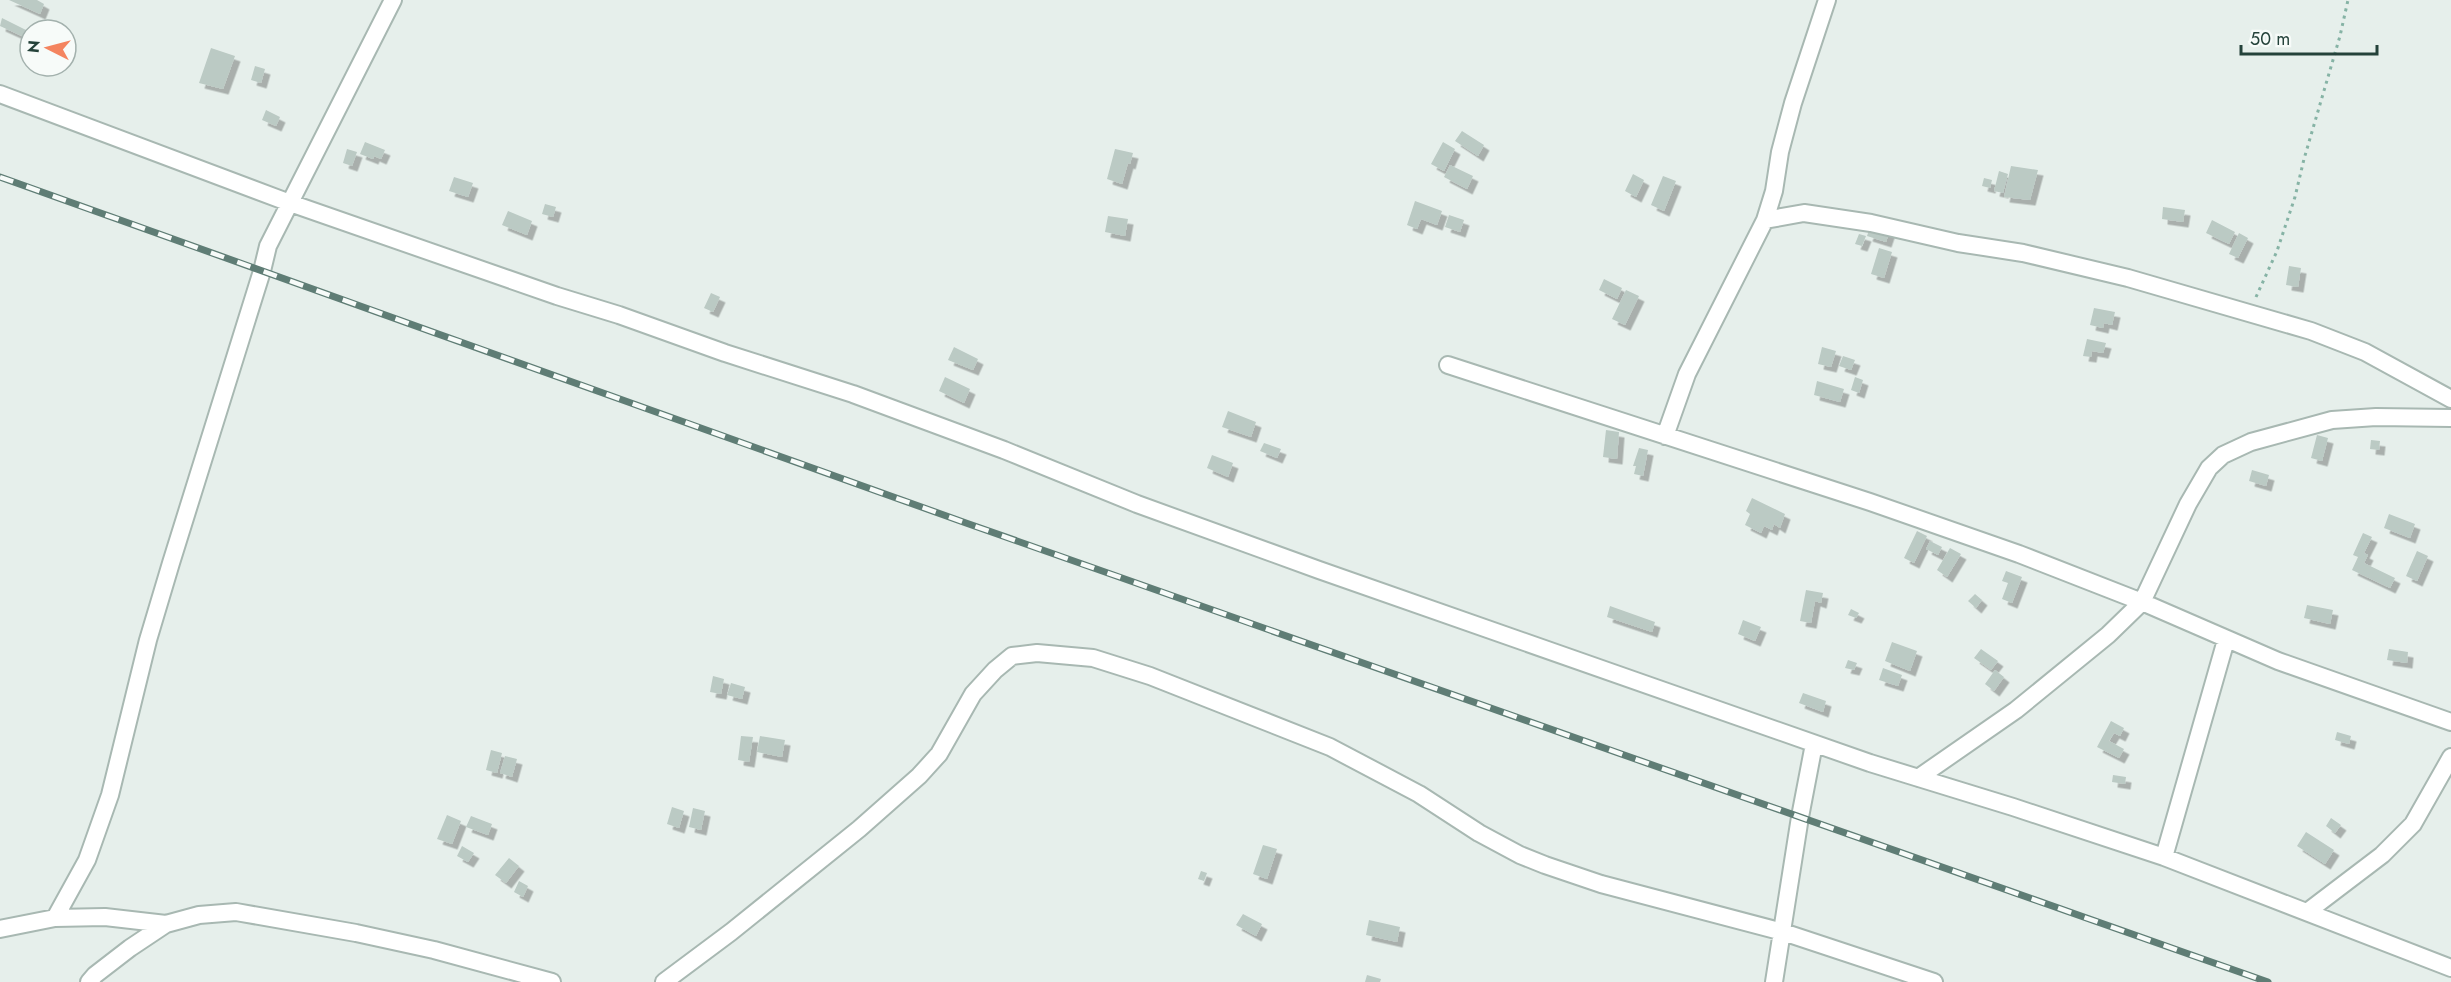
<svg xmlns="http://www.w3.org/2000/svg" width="2451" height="982" font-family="Jost,sans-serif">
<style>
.building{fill:#bbcac4;filter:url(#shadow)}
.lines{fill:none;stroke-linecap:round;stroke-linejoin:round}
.minor-casing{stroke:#a8b8b2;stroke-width:20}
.path{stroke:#86b3a5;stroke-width:3;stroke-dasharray:3 4.5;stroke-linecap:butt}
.minor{stroke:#fff;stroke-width:16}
.rail-casing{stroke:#5f7d75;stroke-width:7}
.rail{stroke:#f7fbf9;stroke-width:4.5;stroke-dasharray:14;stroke-linecap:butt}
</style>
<defs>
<filter id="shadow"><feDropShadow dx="5.5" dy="5.5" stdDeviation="0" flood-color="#0004"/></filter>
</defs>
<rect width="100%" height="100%" fill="#e6efeb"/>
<path class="building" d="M9,0H37L44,4L40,14Z
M2,18L26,30L24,37L0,26Z
M211,48L235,56L223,89L199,83Z
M255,66L265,69L261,83L251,80Z
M266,110L280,117L276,126L262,120Z
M1462,131L1484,145L1478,156L1455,141Z
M365,142L385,150L381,159L374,156L373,159L360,154Z
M1443,142L1455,149L1444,171L1431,164Z
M347,149L357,152L352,166L343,163Z
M1115,149L1133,153L1130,164L1128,163L1122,184L1107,179Z
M1450,165L1473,176L1467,189L1444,177Z
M2011,166L2038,170L2030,200L2004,197Z
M1999,171L2008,174L2003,193L1994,191Z
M1633,174L1644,180L1636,197L1625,191Z
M1663,176L1676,181L1664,211L1651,205Z
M454,177L473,183L468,197L449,191Z
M1984,178L1992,180L1990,188L1982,186Z
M1415,201L1442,211L1437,225L1421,219L1417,229L1407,225Z
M545,204L556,207L553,217L542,214Z
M2163,207L2185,210L2183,222L2162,219Z
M508,211L532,221L527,235L502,225Z
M1449,215L1464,220L1460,232L1445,227Z
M1108,216L1128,219L1125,236L1105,232Z
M2212,220L2235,232L2229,244L2206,233Z
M1871,224L1890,230L1886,242L1867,236Z
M2239,233L2248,238L2238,258L2229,254Z
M1859,234L1866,236L1862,246L1855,244Z
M1879,248L1892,252L1884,278L1871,274Z
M2289,266L2301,268L2298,287L2286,285Z
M1604,279L1622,288L1617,299L1599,290Z
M1626,290L1639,296L1625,325L1612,319Z
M711,293L720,297L713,312L704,308Z
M2094,308L2115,312L2112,325L2104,323L2103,328L2090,325Z
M2087,339L2106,343L2103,353L2092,351L2091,357L2083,356Z
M954,347L978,359L973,370L948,360Z
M1822,347L1836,351L1831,367L1818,364Z
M1843,356L1855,360L1851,370L1839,366Z
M945,377L970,389L964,403L939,391Z
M1855,377L1863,380L1859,393L1851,390Z
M1817,381L1844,389L1840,402L1814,395Z
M1228,411L1256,422L1251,437L1222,427Z
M1606,430L1619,432L1617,459L1603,457Z
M2317,435L2328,438L2322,461L2311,458Z
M2371,440L2380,441L2379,450L2370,449Z
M1264,443L1281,449L1277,458L1260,451Z
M1639,448L1648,450L1643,476L1634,474L1636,466H1633Z
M1212,455L1233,463L1228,477L1207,468Z
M2252,470L2269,475L2266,486L2249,481Z
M1752,498L1785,514L1780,528L1774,524L1772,530L1764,526L1761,533L1745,525L1750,514L1746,511Z
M2389,514L2415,524L2410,538L2384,528Z
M1917,531L1927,536L1914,563L1904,558Z
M2363,533L2372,537L2364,553L2368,555L2364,563L2395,578L2390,588L2352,570L2358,557L2353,555Z
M1930,541L1942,547L1938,555L1926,549Z
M1950,548L1961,554L1947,577L1937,570Z
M2417,551L2428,556L2417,581L2406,576Z
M2006,571L2022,577L2012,603L2002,599L2008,583L2002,581Z
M1806,590L1823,593L1821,603L1815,601L1811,623L1800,621Z
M1975,594L1982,600L1976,608L1968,601Z
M2307,605L2333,610L2330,624L2304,618Z
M1610,606L1655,622L1652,632L1607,617Z
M1851,609L1859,613L1856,618L1848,615Z
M1743,620L1761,627L1755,641L1738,634Z
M1892,642L1917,651L1910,671L1885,661Z
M1981,649L1998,661L1991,670L1974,658Z
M2389,649L2408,652L2407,663L2387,660Z
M1848,660L1857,663L1854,670L1845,668Z
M1883,668L1902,675L1898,686L1879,680Z
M1995,670L2004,677L1994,691L1985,684Z
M713,676L724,679L721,694L710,692Z
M731,683L745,687L742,699L727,695Z
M1803,693L1826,701L1823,712L1799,703Z
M2111,721L2124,728L2120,736L2114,733L2109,741L2124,749L2119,758L2097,747Z
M2337,732L2351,736L2349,744L2335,740Z
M741,736L753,737L749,762L738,760Z
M760,736L785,740L782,757L757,752Z
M491,750L502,753L497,773L486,770Z
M505,756L517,759L512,777L500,773Z
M2113,775L2126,777L2125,784L2112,782Z
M672,807L684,811L679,828L667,824Z
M693,808L705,811L701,830L689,827Z
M447,815L461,821L452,844L437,839Z
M471,816L492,824L488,835L466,827Z
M2331,818L2341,825L2335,833L2326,826Z
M2306,832L2334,850L2325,864L2297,846Z
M1263,845L1277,849L1267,879L1253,874Z
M462,846L474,853L468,862L457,856Z
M509,858L519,866L506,883L495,875Z
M1201,871L1207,873L1204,881L1198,879Z
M519,881L528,886L523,897L514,892Z
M1243,914L1262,924L1256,936L1236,925Z
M1369,920L1400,927L1397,942L1366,935Z
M1367,975L1381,979L1380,982H1365Z"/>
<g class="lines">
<g class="minor-casing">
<path id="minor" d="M0,94L290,203L557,296L619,315L725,353L853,394L1004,450L1137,504L1319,570L1870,763L2013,807L2164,857L2451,968
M1765,220L1804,213L1871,223L1958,243L2023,253L2128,278L2311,331L2365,352L2451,399
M1448,365L1870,502L2019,554L2142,602L2278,661L2451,722
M1665,436L1687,374L1765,220L1774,191L1780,152L1793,103L1827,0
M1918,778L2016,710L2108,635L2142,602L2188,504L2209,468L2223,455L2251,442L2332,420L2376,417L2451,418
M2164,857L2226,640
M2307,912L2382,855L2413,824L2451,757
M55,918L87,860L110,795L148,640L171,563L262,271L268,246L393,0
M0,929L55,918L105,917L166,924
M89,982L95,975L130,948L166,924L199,915L236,912L356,933L434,950L552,982
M664,982L731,932L859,829L919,776L939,754L973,694L995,670L1012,656L1037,653L1093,658L1150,676L1330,747L1419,794L1479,833L1520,855L1545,865L1601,884L1783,932L1934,982
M1774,982L1800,817L1814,744"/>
</g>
<path class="path" d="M2256,297L2277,251L2295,197L2304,159L2340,36L2348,0"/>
<use href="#minor" class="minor"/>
<g class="rail-casing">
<path id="rail" d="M0,177L966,523L2268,982"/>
</g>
<use href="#rail" class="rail"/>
</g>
<g transform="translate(48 48) rotate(276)"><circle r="28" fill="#f7fbf9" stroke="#a3b1ad" stroke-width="1.5"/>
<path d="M0-4.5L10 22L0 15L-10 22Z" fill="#f4845f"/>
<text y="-9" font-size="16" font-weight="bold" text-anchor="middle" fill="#24423a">N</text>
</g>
<path d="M2241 45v9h136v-9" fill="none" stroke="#24423a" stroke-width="3"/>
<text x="2250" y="45" font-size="18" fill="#24423a" stroke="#f7fbf9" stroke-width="4.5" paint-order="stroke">50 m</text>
</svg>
